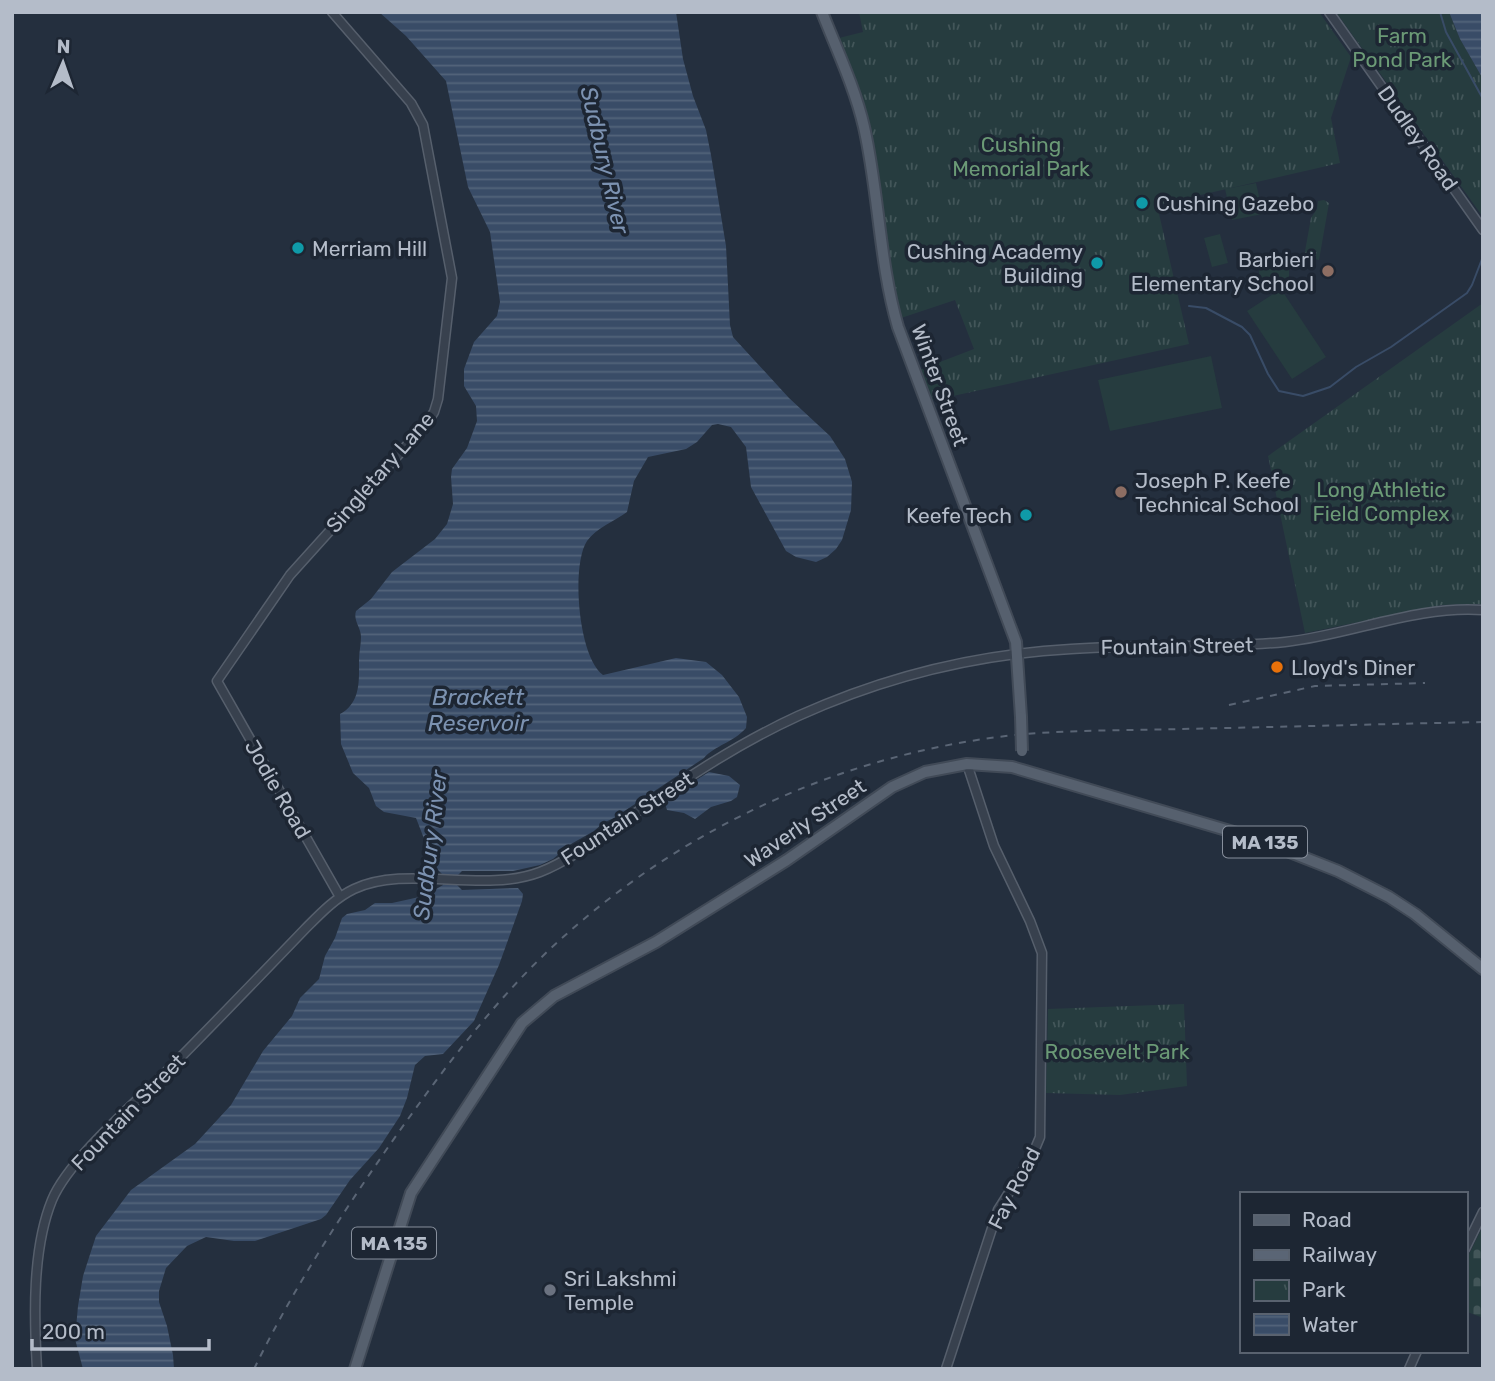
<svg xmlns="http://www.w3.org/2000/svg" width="1495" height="1381" font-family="Rubik,sans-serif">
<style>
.grass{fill:#263c3f}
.cemetery{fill:url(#cemetery-stones)}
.park{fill:url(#park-tufts)}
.water{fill:url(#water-rules)}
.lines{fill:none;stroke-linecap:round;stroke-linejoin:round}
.stream{stroke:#394c67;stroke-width:2}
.minor-casing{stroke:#565f6c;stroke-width:11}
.major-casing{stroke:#414a57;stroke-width:14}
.minor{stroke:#38414e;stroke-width:8}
.major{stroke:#56606e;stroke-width:10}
.rail{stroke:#5a6575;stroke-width:2;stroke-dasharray:7 7;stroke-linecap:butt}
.major-bridge-casing{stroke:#414a57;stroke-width:14;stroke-linecap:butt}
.major-bridge{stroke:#56606e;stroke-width:10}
.culture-dot{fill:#0f9aa8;stroke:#1d2633;stroke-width:2.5}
.education-dot{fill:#8d6e63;stroke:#1d2633;stroke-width:2.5}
.food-dot{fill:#e8710a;stroke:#1d2633;stroke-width:2.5}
.worship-dot{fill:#6b7280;stroke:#1d2633;stroke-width:2.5}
.labels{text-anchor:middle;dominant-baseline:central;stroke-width:7;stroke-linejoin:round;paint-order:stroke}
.shield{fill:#1d2633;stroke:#878f9c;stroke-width:2}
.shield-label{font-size:19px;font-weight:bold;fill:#b4bcc9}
.park-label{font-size:21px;fill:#6b9a76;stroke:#1d2633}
.street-label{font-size:21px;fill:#b4bcc9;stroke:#1d2633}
.poi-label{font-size:21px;fill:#b4bcc9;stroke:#1d2633;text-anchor:start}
.water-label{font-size:23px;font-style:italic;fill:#7c92b1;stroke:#1d2633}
</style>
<defs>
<pattern id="cemetery-stones" width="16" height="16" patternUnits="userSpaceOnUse" patternTransform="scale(1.75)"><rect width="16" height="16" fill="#263c3f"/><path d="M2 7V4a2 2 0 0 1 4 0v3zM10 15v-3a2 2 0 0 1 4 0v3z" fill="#435659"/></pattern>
<pattern id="park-tufts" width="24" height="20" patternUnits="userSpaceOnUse" patternTransform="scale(1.75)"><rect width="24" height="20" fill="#263c3f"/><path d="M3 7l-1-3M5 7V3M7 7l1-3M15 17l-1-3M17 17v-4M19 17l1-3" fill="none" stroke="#435659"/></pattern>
<pattern id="water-rules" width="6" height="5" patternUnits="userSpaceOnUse" patternTransform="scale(1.75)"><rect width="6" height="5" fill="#394c67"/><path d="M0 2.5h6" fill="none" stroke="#53647b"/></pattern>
</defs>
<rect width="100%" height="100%" fill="#242f3e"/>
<path class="grass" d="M1256,183L1263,214L1232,220L1225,189Z
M1220,234L1228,263L1212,267L1204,238Z
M1268,255L1289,258V279L1284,285L1264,286C1258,276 1257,268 1262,257Z
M1281,289L1326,357L1292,379L1247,311Z
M1211,356L1222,408L1110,431L1098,380Z"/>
<path class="cemetery" d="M1483,1226V1318L1465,1311V1262Z"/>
<path class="park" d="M859,12H1319L1351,57L1331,118L1340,163L1157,205L1189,344L930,401L919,370L974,349L955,300L901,318L892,280L873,138L839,38L863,32Z
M1336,12H1449L1460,39L1483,79V217Z
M1324,200L1329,203L1319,260L1304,257L1311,218L1317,209L1318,201Z
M1483,303V604L1442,605L1305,633L1268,456Z
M1184,1004L1187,1086L1120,1095L1046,1093L1048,1009Z"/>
<path class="water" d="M379,12H676L683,59L693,96L706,130L711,155L726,246L730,325L733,337L789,398L830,436L845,459L852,482L851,510L842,540L836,549L827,557L816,562L796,557L786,551L751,487L746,447L731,427L718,424L712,425L697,442L686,449L648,457L634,481L627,512C615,521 596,528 587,541C571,565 578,657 603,675L676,658L706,662L722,675L739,697L747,717L746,728C734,742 714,746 704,758L614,818L603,823L594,831L571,844L553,859L540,865L513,871H462L457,876V885L462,890L518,888L523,894L522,901L499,965L474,1021L443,1054L425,1056L415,1065L407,1098L400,1116L379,1148L350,1180L326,1215L321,1219L255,1241H234L206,1237L187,1246L166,1268L159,1291V1302L167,1326L173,1355L174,1369H83L75,1339L78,1306L83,1276L96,1236L131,1190L195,1144L231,1105L263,1051L292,1016L300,998L319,979L325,956L335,938L342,918L347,914L365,910L375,903H392L424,896L443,885V875L435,867L416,818L384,812L376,806L369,788L353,773L341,744L340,714C361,703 359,680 359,660C359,652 361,645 361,637C361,627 353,621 356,611L371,599L392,572L435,539L447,524L453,504L451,477L452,469L467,448L477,421L476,406L464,386V369L474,342L497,316L500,302L490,232L468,187L446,81L406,36Z
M1449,12H1483V79L1460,39Z
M709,772L729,776L740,785L737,797L731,801L711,807L695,819L684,813L667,810L664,800Z"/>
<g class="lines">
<path class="stream" d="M1440,12L1446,32L1483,99
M1189,306L1206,308L1242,327L1250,335L1268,374L1279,391L1303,396L1330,387L1356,367L1391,347L1467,293L1472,285L1482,259"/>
<g class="minor-casing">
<path id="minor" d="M332,12L411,103L423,125L452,278L438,399L434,412L427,423L290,575L217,681L340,897
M1329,12L1483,230
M1465,1249L1483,1212
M37,1369C34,1317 32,1249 52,1200C68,1162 126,1111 157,1081C207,1031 256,980 305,929C320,914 335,898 354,889C407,864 482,894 540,872C573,859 602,835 631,816C685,779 739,743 798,716C884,677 977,654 1071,649C1142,644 1214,649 1285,642C1351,635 1416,605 1483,610
M946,1369L998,1210L1032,1156L1040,1137L1042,953L1030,921L994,846L967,764
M1409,1369L1417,1351"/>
</g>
<g class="major-casing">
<path id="major" d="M822,12C837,50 855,88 864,127C879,193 879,262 898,327L1016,642L1021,717
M355,1369L411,1193L522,1023L554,996L656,942L787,860L892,787L925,772L967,764L1012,767L1257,839L1338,871L1389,897L1415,914L1483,969"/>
</g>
<use href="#minor" class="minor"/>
<use href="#major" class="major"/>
<path class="rail" d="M1229,705L1315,686L1425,683
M254,1369C293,1289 341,1215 391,1143C439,1075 489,1007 549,950C667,839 817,765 977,740C1044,729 1113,731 1180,729C1281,727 1382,724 1483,722"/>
<g class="major-bridge-casing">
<path id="major-bridge" d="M1021,717L1022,751"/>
</g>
<use href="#major-bridge" class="major-bridge"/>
</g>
<g class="culture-dot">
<circle cx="1142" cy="203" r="7"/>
<circle cx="298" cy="248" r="7"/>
<circle cx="1097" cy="263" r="7"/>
<circle cx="1026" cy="515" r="7"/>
</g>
<g class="education-dot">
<circle cx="1328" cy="271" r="7"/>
<circle cx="1121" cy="492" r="7"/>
</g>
<circle class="food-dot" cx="1277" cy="667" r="7"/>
<circle class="worship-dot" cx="550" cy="1290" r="7"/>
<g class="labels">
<g class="shield">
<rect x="1223" y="826.5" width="84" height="31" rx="5"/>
<rect x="352" y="1227.5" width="84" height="31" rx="5"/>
</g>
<g class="shield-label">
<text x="1265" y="842">MA 135</text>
<text x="394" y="1243">MA 135</text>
</g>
<g class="park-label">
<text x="1402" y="35">Farm<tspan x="1402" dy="24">Pond Park</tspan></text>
<text x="1021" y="144">Cushing<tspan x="1021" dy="24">Memorial Park</tspan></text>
<text x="1381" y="489">Long Athletic<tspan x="1381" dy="24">Field Complex</tspan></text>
<text x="1117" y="1051">Roosevelt Park</text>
</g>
<g class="street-label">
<text transform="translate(1418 138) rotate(55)">Dudley Road</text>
<text transform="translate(940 385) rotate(70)">Winter Street</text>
<text transform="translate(380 472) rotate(-49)">Singletary Lane</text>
<text transform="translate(1177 646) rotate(-1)">Fountain Street</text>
<text transform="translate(278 789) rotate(60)">Jodie Road</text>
<text transform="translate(627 818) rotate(-33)">Fountain Street</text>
<text transform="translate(805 823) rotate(-34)">Waverly Street</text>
<text transform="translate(128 1112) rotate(-46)">Fountain Street</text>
<text transform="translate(1014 1188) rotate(-63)">Fay Road</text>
</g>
<g class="poi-label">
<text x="1156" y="203">Cushing Gazebo</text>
<text x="312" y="248">Merriam Hill</text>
<text x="1083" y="251" text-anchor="end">Cushing Academy<tspan x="1083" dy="24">Building</tspan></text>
<text x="1314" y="259" text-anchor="end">Barbieri<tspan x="1314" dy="24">Elementary School</tspan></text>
<text x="1135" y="480">Joseph P. Keefe<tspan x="1135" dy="24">Technical School</tspan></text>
<text x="1012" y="515" text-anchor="end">Keefe Tech</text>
<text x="1291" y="667">Lloyd's Diner</text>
<text x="564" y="1278">Sri Lakshmi<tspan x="564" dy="24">Temple</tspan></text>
</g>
<g class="water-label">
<text transform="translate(605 160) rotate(77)">Sudbury River</text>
<text x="478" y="697">Brackett<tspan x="478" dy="26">Reservoir</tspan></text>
<text transform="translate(430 845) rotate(-83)">Sudbury River</text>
</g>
</g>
<rect width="1495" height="1381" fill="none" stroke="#b4bcc9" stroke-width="28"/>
<rect x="1240" y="1192" width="228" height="161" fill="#1d2633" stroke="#59626f" stroke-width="2"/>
<rect x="1254" y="1215" width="35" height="10" fill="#56606e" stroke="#59626f" stroke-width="2"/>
<text x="1302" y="1227" font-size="21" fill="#b4bcc9">Road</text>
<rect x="1254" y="1250" width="35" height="10" fill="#5a6575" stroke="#59626f" stroke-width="2"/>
<text x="1302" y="1262" font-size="21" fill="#b4bcc9">Railway</text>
<rect x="1254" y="1280" width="35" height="21" fill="url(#park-tufts)" stroke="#59626f" stroke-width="2"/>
<text x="1302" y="1297" font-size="21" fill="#b4bcc9">Park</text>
<rect x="1254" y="1314" width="35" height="21" fill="url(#water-rules)" stroke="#59626f" stroke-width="2"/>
<text x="1302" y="1332" font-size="21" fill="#b4bcc9">Water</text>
<g transform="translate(63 63) rotate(2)" stroke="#1d2633" stroke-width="5" paint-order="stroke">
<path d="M0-5L12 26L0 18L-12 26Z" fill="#b4bcc9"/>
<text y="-10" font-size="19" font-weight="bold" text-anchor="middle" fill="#b4bcc9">N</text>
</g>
<path d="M32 1339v10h177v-10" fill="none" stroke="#b4bcc9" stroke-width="3.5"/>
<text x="42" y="1339" font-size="21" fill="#b4bcc9" stroke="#1d2633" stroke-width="5" paint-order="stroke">200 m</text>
</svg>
